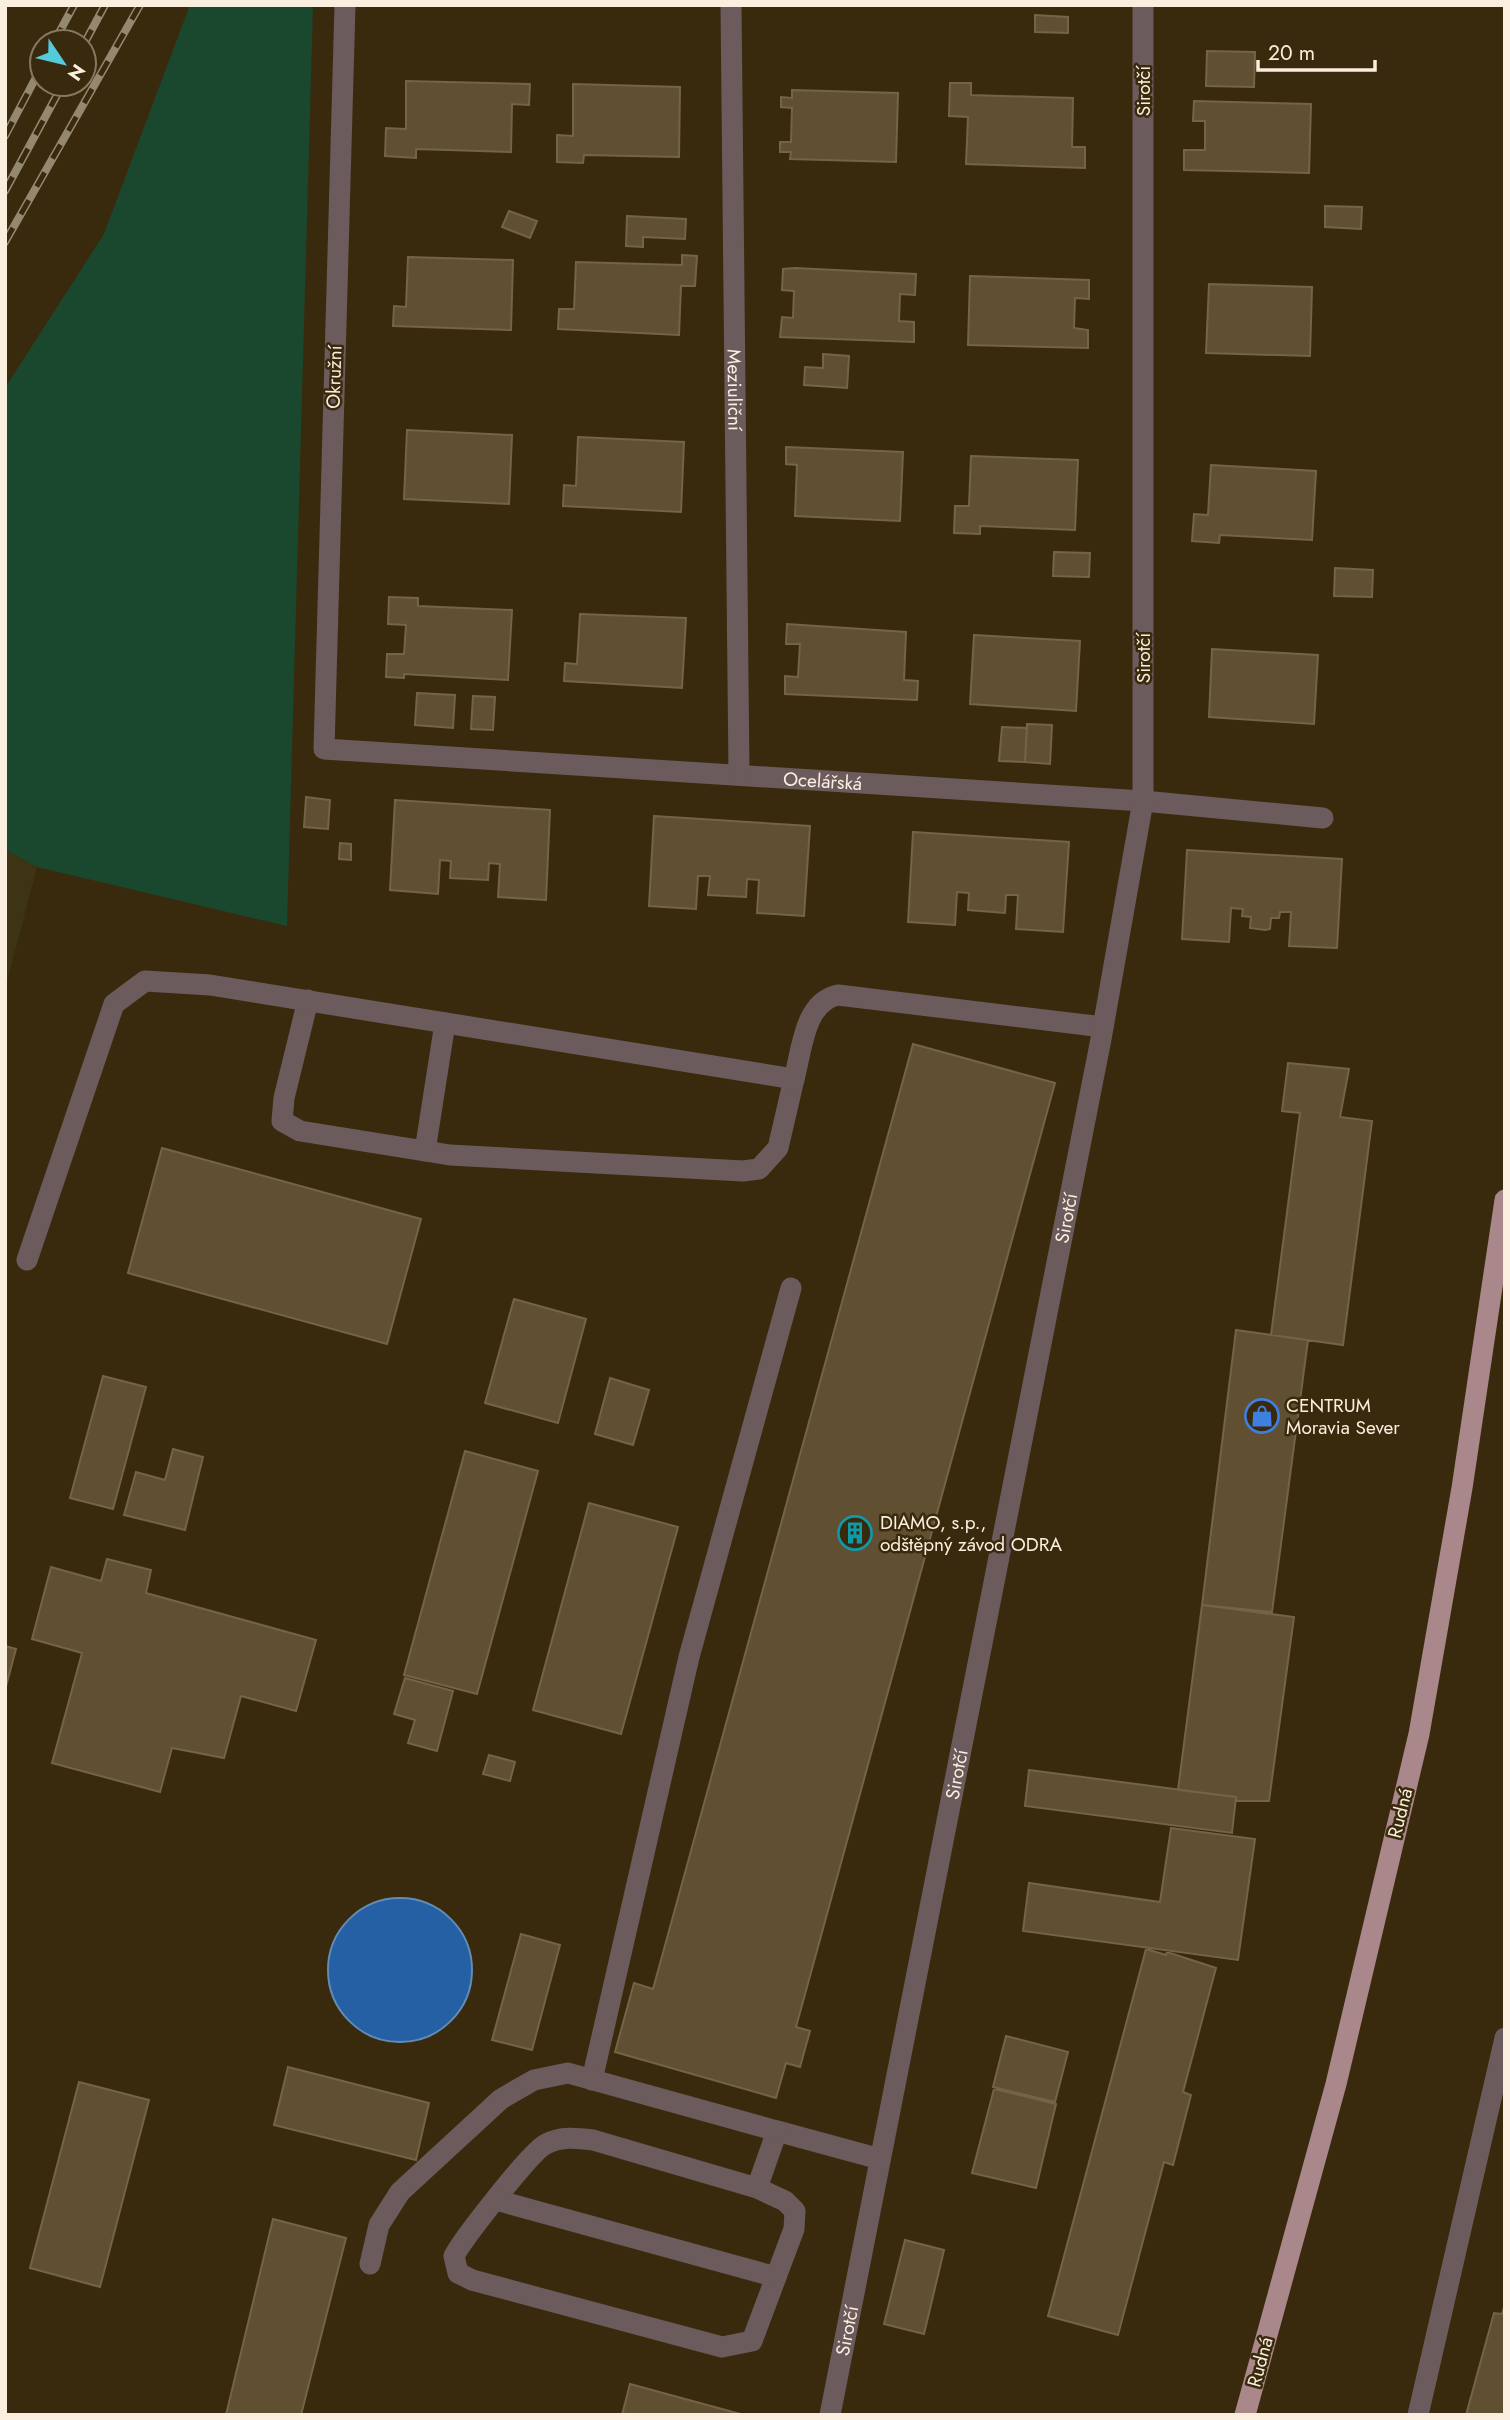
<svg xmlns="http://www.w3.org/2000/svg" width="1510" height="2420" font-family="Jost,sans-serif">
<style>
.green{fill:#1a482e}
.sand{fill:#3d3414}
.water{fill:#2460a3;stroke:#648bb5;stroke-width:2}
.building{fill:#614f32;stroke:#766346;stroke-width:2}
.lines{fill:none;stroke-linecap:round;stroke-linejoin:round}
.minor{stroke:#6c5b5c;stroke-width:21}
.major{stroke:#a9878a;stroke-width:21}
.rail-casing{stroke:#958871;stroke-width:8}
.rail{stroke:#3a2a0d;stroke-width:5;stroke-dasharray:16;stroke-linecap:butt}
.labels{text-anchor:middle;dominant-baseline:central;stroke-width:5;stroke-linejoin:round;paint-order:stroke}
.street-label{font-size:19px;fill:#faefdf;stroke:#3a2a0d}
.poi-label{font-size:19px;fill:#faefdf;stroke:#3a2a0d;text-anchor:start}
</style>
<rect width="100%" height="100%" fill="#3a2a0d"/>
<path class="green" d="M190,5H313L287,926L37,867L5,850V388L104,234Z"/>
<path class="sand" d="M5,850L37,867L5,989Z"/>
<path class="water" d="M328 1970a72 72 0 1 1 144 0a72 72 0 1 1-144 0Z"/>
<path class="building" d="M1035,15L1068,17V33L1035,32Z
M1207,51L1255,52L1254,87L1206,86Z
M406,81L530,84L529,105L512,104L511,152L416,149V158L385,156L386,128L406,129Z
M950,83H971V95L1073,98L1072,147H1085V168L966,164L968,117L949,116Z
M573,84L680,87L679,157L584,155L583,163L557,162V135L573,136Z
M792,90L898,93L896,162L790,159L791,152H780V142H791L792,108L781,107V97L792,98Z
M1194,101L1311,104L1309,173L1184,170V150H1205V121H1193Z
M1325,206L1362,207L1361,229L1325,227Z
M509,211L537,221L530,238L502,227Z
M627,216L686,219L685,239L643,237V247L626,246Z
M682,255L697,256L695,286H681L679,335L558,329L559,309H574L576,262L682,265Z
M408,257L513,260L511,330L393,326L394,306L406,307Z
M795,268L916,274L915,295L900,294L899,321L914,322V342L780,337L782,317L793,318L794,291L782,290L783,269Z
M970,276L1089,280V299L1075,298L1074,328L1088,330V348L968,345Z
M1209,284L1312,287L1310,356L1206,353Z
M823,354L849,356L847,388L804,385L805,367L823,368Z
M407,430L512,435L509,504L404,499Z
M578,437L684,442L681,512L563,506L564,485L576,486Z
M786,447L903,452L900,521L795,516L797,465L786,464Z
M971,456L1078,460L1075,530L980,526V534L954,533L955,506H969Z
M1211,465L1316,471L1312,540L1220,535L1219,543L1192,541L1194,514L1208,515Z
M1054,552L1090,553L1089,577L1053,576Z
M1335,568L1373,570L1372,597L1334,596Z
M389,597L418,598V606L512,610L508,680L404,674V678L386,677L387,654H404L406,625L388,624Z
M580,614L686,618L682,688L564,681L565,663L577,664Z
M787,624L906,632L904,680L918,681L917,700L785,694V676L798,677L800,644H786Z
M974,635L1080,641L1076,711L970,704Z
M1212,649L1318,655L1314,724L1209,717Z
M417,693L455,695L453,728L415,725Z
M473,696L495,697L493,730L471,729Z
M1027,724L1052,725L1050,764L1025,762Z
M1002,727L1027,728L1025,762L999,761Z
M306,797L330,800L328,829L304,827Z
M395,800L550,810L546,900L498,897L500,864L489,863L488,880L450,878L451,861L440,860L438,894L390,890Z
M654,816L810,826L804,916L757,913L759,880L747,879L746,897L708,895L710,876H698L696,909L649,906Z
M913,832L1069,842L1063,932L1016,929L1018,895H1006L1005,913L968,910L969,893L957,892L955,925L908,922Z
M340,843L351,844V860L339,859Z
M1187,850L1342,859L1337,948L1289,946L1291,912H1280L1279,918H1271L1270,929L1265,930L1250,928L1251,917L1242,916L1243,909L1231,908L1229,942L1182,939Z
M913,1044L1055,1083L796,2027L810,2031L800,2067L786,2063L776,2098L615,2052L634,1983L653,1989Z
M1288,1063L1349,1069L1340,1117L1372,1121L1343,1345L1271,1335L1300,1113L1282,1111Z
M162,1148L421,1219L387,1344L128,1273Z
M514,1299L586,1319L558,1423L485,1403Z
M1236,1330L1308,1340L1272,1612L1202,1605Z
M103,1376L146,1387L113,1509L70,1498Z
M610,1378L649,1390L633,1445L595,1434Z
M173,1449L203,1457L185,1530L124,1515L136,1472L165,1480Z
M465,1451L538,1471L477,1694L404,1675Z
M589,1503L678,1527L621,1734L533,1710Z
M107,1559L151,1570L146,1593L316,1640L296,1711L241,1696L224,1758L172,1748L160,1792L52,1763L82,1653L32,1639L51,1567L101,1581Z
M1202,1605L1294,1617L1269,1801H1236V1797L1178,1790Z
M5,1646L16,1649L5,1690Z
M405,1678L453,1691L437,1751L408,1743L415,1720L394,1714Z
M489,1755L515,1762L510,1781L483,1774Z
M1029,1770L1236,1797L1232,1833L1025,1806Z
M1171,1828L1255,1839L1238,1960L1023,1931L1029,1883L1160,1902Z
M521,1934L560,1945L532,2050L492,2040Z
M1146,1949L1166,1955L1167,1952L1216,1968L1183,2092L1191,2095L1173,2165L1164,2162L1118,2335L1048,2316Z
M1006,2036L1068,2052L1055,2102L993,2087Z
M288,2067L429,2103L416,2160L274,2125Z
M79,2082L149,2100L100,2287L30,2268Z
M994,2089L1056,2104L1036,2188L972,2173Z
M273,2219L346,2238L301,2415H226Z
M905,2240L944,2250L924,2334L884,2324Z
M1505,2304V2415H1466L1494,2313L1502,2314Z
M630,2384L744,2415H622Z"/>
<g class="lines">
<g class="minor">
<path id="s1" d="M345,5L324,749L1143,801L1323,818"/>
<path id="s2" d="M731,5L739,775"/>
<path d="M308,1000L284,1098L282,1121L300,1131L450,1155L743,1171L759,1169L778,1148L794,1079"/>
<path d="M425,1151L445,1023"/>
<path d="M27,1260L114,1004L145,981L210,985L794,1079C802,1050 804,1002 838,995L1103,1027"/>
<path d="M592,2080L689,1657L791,1288"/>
<path d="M757,2188L785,2201L795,2211L794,2229L752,2341L722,2347L472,2280L458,2273L454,2256C463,2239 531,2151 546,2144C561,2136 577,2138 593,2140L757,2188L777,2131L880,2159"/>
<path d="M496,2200L776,2277"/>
<path d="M370,2264L379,2225L400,2192L501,2099L534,2080L568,2073L777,2131"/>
<path id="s3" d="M830,2415L1101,1039L1143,801V5"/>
<path d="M1418,2415L1505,2038"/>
</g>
<path class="major" d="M1245,2415L1336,2084L1419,1734L1462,1488L1505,1200"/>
<g class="rail-casing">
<path id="rail" d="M54,42L74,5
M84,44L105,5
M5,136L42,66
M5,191L63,84
M5,242L140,5"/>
</g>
<use href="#rail" class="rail"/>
</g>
<defs>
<g id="shop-ring" transform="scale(1.75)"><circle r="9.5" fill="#3a2a0d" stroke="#3f7fe0" stroke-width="1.5"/><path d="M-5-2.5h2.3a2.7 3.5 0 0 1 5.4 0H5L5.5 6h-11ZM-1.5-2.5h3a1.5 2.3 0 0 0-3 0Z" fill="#3f7fe0"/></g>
<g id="building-ring" transform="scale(1.75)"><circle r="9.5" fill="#3a2a0d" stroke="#0f9aa8" stroke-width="1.5"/><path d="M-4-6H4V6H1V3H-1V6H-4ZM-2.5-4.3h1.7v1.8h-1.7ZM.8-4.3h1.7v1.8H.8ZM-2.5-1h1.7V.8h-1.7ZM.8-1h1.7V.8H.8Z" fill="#0f9aa8"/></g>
</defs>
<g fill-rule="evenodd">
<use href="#shop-ring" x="1262" y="1416"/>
<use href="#building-ring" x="855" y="1533"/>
</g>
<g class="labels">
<g class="street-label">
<text transform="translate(1143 91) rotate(-90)">Sirotčí</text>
<text transform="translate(334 377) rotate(-88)">Okružní</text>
<text stroke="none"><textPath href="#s2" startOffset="385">Meziuliční</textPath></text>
<text transform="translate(1143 658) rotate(-90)">Sirotčí</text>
<text stroke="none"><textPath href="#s1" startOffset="1244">Ocelářská</textPath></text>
<text stroke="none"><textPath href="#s3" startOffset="1220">Sirotčí</textPath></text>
<text stroke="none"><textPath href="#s3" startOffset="653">Sirotčí</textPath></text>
<text transform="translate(1400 1813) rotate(-76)">Rudná</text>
<text stroke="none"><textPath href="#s3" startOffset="86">Sirotčí</textPath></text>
<text transform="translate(1260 2362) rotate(-75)">Rudná</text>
</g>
<g class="poi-label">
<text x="1286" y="1405">CENTRUM<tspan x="1286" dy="22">Moravia Sever</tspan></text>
<text x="880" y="1522">DIAMO, s.p.,<tspan x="880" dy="22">odštěpný závod ODRA</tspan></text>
</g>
</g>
<rect width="1510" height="2420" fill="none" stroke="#faefdf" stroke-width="14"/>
<g transform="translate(63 63) rotate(125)"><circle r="33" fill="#3a2a0d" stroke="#877961" stroke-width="2"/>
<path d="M0-5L12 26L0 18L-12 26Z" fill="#53cbdb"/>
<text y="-10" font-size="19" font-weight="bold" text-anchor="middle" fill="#faefdf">N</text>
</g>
<path d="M1258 60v10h117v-10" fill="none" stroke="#faefdf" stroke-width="3.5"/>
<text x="1268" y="60" font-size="21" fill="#faefdf" stroke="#3a2a0d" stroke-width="5" paint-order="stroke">20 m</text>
</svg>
